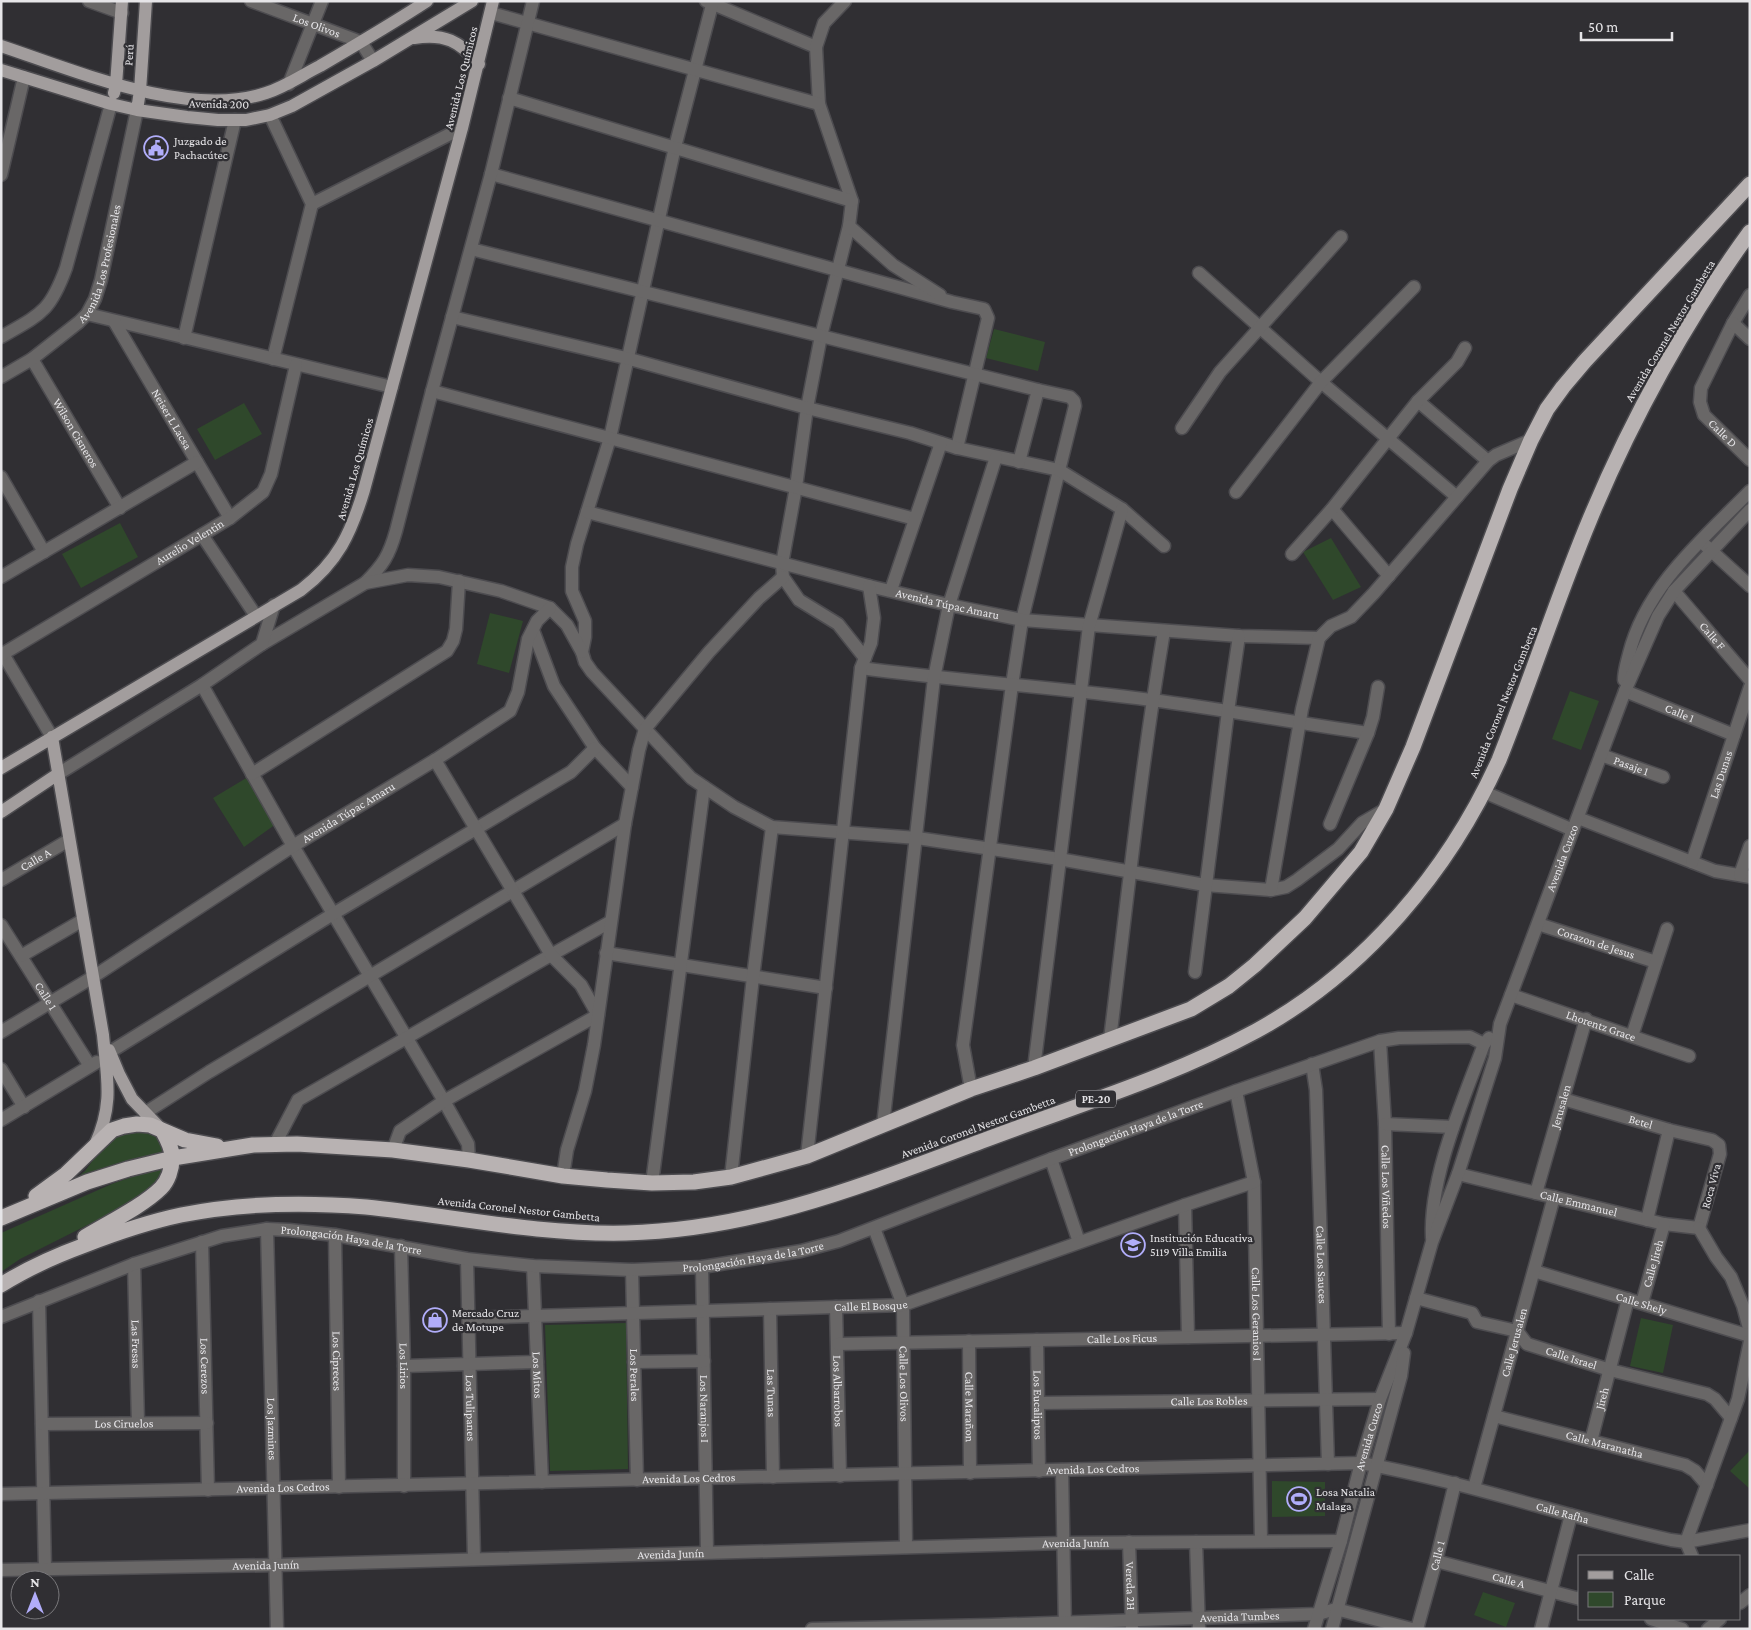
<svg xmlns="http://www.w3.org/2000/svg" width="1751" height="1630" font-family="'Crimson Pro',serif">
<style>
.green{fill:#2f482b}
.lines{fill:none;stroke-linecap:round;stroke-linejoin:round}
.minor-casing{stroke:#4d4c50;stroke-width:15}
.major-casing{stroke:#4d4c50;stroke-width:15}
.highway-casing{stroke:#4d4c50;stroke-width:18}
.minor{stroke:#696767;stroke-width:12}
.major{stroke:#a29d9d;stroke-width:12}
.highway{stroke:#b8b2b2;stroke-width:15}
.labels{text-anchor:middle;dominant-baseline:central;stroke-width:4.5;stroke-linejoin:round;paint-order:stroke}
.shield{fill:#302f33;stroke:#afaeb2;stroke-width:1}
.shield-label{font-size:11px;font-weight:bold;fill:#e6e5e8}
.street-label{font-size:12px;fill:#e6e5e8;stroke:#302f33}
.poi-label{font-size:12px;fill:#e6e5e8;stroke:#302f33;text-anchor:start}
</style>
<rect width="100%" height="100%" fill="#302f33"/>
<path class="green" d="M994,329L1045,342L1038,371L986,358Z
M244,403L262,434L215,460L197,429Z
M120,523L138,557L81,588L62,554Z
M1331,538L1361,587L1333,600L1303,552Z
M490,613L523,621L509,673L477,664Z
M1570,691L1599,701L1581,750L1552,739Z
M248,777L276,824L244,847L213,798Z
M145,1130C156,1136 162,1141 163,1154L68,1185L85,1171L107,1141L125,1131Z
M166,1166L162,1177L143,1197L20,1259L1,1272V1233L114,1183Z
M1641,1318L1673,1325L1663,1373L1630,1366Z
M626,1323L628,1469L550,1471L545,1325Z
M1750,1450V1489L1730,1471Z
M1272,1481L1325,1482V1516L1272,1517Z
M1483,1592L1515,1603L1506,1627L1474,1615Z"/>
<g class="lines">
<g class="minor-casing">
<g id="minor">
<path d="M89,1L122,13"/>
<path id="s1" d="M251,1L361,42L373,61"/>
<path d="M706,1L816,47"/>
<path d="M713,1L675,147L610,438L577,544L572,567V591L585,621V637L582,652L585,662L592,672L691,778L734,807L772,827L917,838L1059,859L1205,885L1271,890L1286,887L1297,880L1338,849L1362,823L1386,809"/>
<path d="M845,1L824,23L816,47L819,104L852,201L849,226L821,336L807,408L796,487L782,564L783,577L799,600L838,624L865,658"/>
<path d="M491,13L819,104"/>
<path d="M289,84L322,1"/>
<path d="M509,98L852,201"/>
<path d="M270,115L312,204L273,359"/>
<path d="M491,174L952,302L984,309L988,318L957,448"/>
<path d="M1,175L24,77"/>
<path d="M312,204L462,128"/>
<path d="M849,226L893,265L940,295"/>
<path d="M471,249L1038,390L1070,397L1074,401L1075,406L1022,620L1012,685L963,1045L971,1089"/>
<path d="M1199,273L1321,382L1457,497"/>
<path id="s2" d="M1750,295L1733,323L1701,388L1700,402L1704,415L1750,460"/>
<path d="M87,314L392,387"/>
<path d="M452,317L626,358L807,408L910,433L957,448L1059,470L1122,509L1164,546"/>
<path id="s3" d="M114,321L230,518"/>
<path d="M1733,323L1750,339"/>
<path d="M1,337C41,314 50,312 66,268L111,104"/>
<path d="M184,338L235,120"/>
<path id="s4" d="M32,359L120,508"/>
<path id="s5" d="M1,377L32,359L79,322L87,314L95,299L101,280L137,110"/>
<path d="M432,391L915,519"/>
<path d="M1418,401L1488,461"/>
<path d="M1182,428L1220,372L1341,237"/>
<path d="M1019,462L1038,390"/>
<path d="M1,477L44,552"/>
<path d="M1236,492L1321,382L1414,287"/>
<path d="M1332,509L1389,576"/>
<path id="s6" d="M587,512L869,586L949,605L1022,620L1239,636L1319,638"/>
<path d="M202,535L256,616"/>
<path d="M1706,546L1750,586"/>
<path d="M1292,554L1332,509L1418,401L1457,362L1465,348"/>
<path d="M1,577L197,462"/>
<path d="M365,583C383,565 389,556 396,531L432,391L491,174L533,1"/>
<path d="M891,590L941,443"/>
<path id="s7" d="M1674,591L1750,680"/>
<path d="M533,630L554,686L595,748L632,787"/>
<path d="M262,644L365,583L408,575L439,577L501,591L550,608L567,625L582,652"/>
<path d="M3,654L52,737"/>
<path id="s8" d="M1,655L230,518L263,492L271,474L296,365"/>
<path d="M861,668C957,681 1054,687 1151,700C1223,709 1295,723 1368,733"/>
<path d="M1624,680C1624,671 1627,662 1629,654C1646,586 1703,539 1750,491"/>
<path d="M202,685L293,846L444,1101L468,1144L469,1160"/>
<path id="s9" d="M1625,691L1734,735"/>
<path id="s10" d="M1601,755L1663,777"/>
<path d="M58,774L202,685L262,644L274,605"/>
<path d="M252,774L447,651L453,641L456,629L459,581"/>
<path d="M1484,792L1573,830"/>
<path d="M1578,818L1715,871L1750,877"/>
<path d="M1330,824L1368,733L1373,717L1378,687"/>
<path id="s11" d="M1692,862L1750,687"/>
<path d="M1740,875L1750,846"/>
<path id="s12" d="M1,880L69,840"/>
<path d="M1271,890L1302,709L1319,638L1331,626L1351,617L1374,593L1488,461L1496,455L1531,440"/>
<path id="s13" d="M1538,924L1656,962"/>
<path id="s14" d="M1,925L90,1066"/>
<path d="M606,953L826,988"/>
<path d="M21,956L83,920"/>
<path d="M1195,972L1228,711L1239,636"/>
<path id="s15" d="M1511,995L1689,1056"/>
<path id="s16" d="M1,1032L93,977L293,846L435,760L510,711L518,692L528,639L537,621L550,608"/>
<path d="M1632,1036L1667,929"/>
<path d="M1110,1039C1127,903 1141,766 1164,631"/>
<path id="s17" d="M1380,1041L1385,1124L1389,1334"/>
<path d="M110,1052L333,914L571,772L595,748"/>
<path id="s18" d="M1312,1064L1316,1090L1328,1464"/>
<path d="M1034,1068L1089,626L1122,509"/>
<path d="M1,1069L24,1107"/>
<path id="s19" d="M1236,1091L1254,1182L1261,1540"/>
<path id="s20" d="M1563,1099L1669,1130L1712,1140L1719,1145L1720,1154L1699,1228"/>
<path d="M145,1113L209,1072L625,824"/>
<path d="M1,1120L97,1062"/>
<path d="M1385,1124L1453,1127"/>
<path d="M883,1125L934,678L949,605L996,457"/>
<path d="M275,1144L298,1100L551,955L610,922"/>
<path d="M393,1150L400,1131L444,1101L598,1015L581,985L551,955L435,760"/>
<path d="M807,1156L861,668L871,643L874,618L869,586"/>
<path d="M1051,1159L1079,1242"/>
<path id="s21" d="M1458,1174L1664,1224L1699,1228"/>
<path d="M563,1176L567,1150L585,1091L594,1045L625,824L639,750L645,729L709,652L759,598L783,577"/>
<path d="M731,1177L753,977L772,827"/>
<path d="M652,1183L704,787"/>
<path id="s22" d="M1536,1193L1586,1019"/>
<path d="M1185,1205L1188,1337"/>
<path d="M1647,1220L1669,1130"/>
<path id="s23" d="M874,1228L903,1305L906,1547"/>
<path d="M1699,1228L1716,1257L1731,1277L1743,1306L1750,1332"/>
<path id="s24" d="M267,1229L277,1629"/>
<path id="s25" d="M335,1235L339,1487"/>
<path d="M1432,1238C1429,1177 1463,1101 1484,1044L1489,1038"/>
<path id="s26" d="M202,1242L208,1490"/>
<path id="s27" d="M401,1246L404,1366V1486"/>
<path id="s28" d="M467,1259L474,1558"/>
<path id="s29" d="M134,1264L138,1423"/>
<path id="s30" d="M533,1266L542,1482"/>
<path id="s31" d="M702,1267L707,1552"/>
<path id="s32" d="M632,1270L637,1480"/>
<path id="s33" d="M1534,1271L1750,1336"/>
<path id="s34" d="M1416,1298L1472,1313L1477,1322L1517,1331L1527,1344L1610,1370L1707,1394L1715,1399L1731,1418"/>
<path d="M39,1301L45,1569"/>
<path id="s35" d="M1642,1303L1664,1224"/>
<path id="s36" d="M836,1307L840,1476"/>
<path id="s37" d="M770,1309L773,1477"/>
<path id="s38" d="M1,1317L134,1264L222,1236L267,1229L289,1230L335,1235L467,1259L533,1266L632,1270L702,1267L801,1251L839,1241L1051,1159L1236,1091L1380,1041L1399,1038L1470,1037L1484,1044"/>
<path id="s39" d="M469,1318L903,1305L1185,1205L1254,1182"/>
<path id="s40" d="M1037,1340L1039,1471"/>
<path id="s41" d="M969,1341L970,1473"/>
<path id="s42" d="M838,1344L1406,1333"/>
<path d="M634,1362L704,1361"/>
<path d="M404,1366L537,1362"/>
<path id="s43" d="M1038,1403L1380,1399"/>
<path id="s44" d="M1494,1416L1685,1465L1695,1471L1707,1485"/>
<path id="s45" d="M42,1424L207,1423"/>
<path id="s46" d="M1591,1441L1628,1299"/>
<path d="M1062,1470L1065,1629"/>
<path id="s47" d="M1474,1488L1554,1197"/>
<path id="s48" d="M1,1494L1361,1463C1466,1482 1566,1517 1671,1540L1686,1542L1750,1530"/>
<path id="s49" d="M1129,1542L1132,1629"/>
<path d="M1196,1542L1199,1629"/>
<path d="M1692,1556L1686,1542L1738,1399L1750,1341"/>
<path id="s50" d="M1436,1561L1580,1599"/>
<path id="s51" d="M1,1570L276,1565L1063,1543L1341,1541"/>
<path d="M1740,1603L1750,1595"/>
<path d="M1651,1619L1682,1629"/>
<path id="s52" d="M812,1629L991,1625L1318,1614L1336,1609L1412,1629"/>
<path id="s53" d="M1314,1629L1341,1541L1361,1463L1380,1399L1406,1333L1432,1242L1458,1174L1495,1058L1500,1024L1625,691L1658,616L1674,591L1750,510"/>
<path d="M1332,1629L1401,1376L1404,1353"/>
<path id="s54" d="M1417,1629L1436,1561L1455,1483"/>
<path d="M1541,1629L1571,1515"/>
<path d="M1708,1629L1720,1619"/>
</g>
</g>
<g class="major-casing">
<path id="major" d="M414,38C444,33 460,41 479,64
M1,46C76,71 188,119 266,93C285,87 302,75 320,66C356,45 392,24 427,1
M1,70L111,104L137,110L187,117L218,120H246L270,115L292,106L373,61L472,1
M114,93L116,85L122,1
M137,110L140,91L146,1
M52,737L103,1035C107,1078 114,1104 95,1145
M1,768L301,590C338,562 351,533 364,490L462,128L493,1
M1,812L58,774
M109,1050L119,1074L132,1099L160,1128"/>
</g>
<g class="highway-casing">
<path id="highway" d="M36,1196L66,1174L112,1130L124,1126L137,1124L150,1125L185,1140L217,1146
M1,1218L87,1182L128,1169L173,1158L253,1145L297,1144L393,1150L469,1160L563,1176L607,1180L652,1183L694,1182L731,1177L807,1156L971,1089L1034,1068L1191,1009L1229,986L1255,965L1305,918L1361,852L1386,809L1413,747L1510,489L1531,440L1547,409L1563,387L1585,361L1750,184
M85,1237C108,1223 143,1206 161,1188C168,1181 172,1169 172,1159C173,1149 167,1139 162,1130
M1,1285C28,1268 55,1256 85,1245C116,1233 148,1222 181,1215C241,1203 305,1202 366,1207C452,1216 539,1235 626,1233C754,1230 864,1185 982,1141C1074,1106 1169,1078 1256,1031C1364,972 1449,871 1499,760C1531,680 1557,598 1590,519C1631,420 1687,318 1750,232"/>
</g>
<use href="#minor" class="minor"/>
<use href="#major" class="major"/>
<use href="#highway" class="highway"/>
</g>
<defs>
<g id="civic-ring" transform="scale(1.25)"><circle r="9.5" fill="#302f33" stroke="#b1adfa" stroke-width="1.5"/><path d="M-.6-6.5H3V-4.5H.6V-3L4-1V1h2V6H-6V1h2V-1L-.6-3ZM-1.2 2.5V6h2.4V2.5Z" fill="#b1adfa"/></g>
<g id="school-ring" transform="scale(1.25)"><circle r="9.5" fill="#302f33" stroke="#b1adfa" stroke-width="1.5"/><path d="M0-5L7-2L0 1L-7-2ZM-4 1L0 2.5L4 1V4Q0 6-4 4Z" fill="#b1adfa"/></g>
<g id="shop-ring" transform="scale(1.25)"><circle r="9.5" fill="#302f33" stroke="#b1adfa" stroke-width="1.5"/><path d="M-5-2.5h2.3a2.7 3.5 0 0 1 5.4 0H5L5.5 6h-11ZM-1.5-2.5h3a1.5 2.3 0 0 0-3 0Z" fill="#b1adfa"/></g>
<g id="stadium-ring" transform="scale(1.25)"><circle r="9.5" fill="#302f33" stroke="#b1adfa" stroke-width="1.5"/><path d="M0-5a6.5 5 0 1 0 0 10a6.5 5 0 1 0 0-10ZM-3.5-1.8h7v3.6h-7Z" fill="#b1adfa"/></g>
</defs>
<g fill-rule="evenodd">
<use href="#civic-ring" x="156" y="148"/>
<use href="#school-ring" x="1133" y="1245"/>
<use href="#shop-ring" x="435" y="1320"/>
<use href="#stadium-ring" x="1299" y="1499"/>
</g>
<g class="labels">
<rect class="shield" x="1076" y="1090.5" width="40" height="17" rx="4"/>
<g class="shield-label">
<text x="1096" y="1099">PE-20</text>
</g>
<g class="street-label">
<text stroke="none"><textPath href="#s1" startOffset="70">Los Olivos</textPath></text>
<text transform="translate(129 55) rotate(-86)">Perú</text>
<text transform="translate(461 78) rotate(-76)">Avenida Los Químicos</text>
<text transform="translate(219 104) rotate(1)">Avenida 200</text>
<text stroke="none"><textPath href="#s5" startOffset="159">Avenida Los Profesionales</textPath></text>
<text transform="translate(1670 331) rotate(-59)">Avenida Coronel Nestor Gambetta</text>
<text stroke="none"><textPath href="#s3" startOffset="114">Neiser L Lacsa</textPath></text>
<text stroke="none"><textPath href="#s4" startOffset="86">Wilson Cisneros</textPath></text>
<text stroke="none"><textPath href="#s2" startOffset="159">Calle D</textPath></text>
<text transform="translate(355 469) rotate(-74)">Avenida Los Químicos</text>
<text stroke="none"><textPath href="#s8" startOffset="220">Aurelio Velentin</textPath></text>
<text stroke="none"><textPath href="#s6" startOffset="372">Avenida Túpac Amaru</textPath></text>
<text stroke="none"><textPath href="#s7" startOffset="59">Calle F</textPath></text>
<text transform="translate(1503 702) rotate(-68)">Avenida Coronel Nestor Gambetta</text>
<text stroke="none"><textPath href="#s9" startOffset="59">Calle 1</textPath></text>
<text stroke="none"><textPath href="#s10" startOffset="32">Pasaje 1</textPath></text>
<text stroke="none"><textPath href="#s11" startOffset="92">Las Dunas</textPath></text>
<text stroke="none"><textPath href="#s16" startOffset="411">Avenida Túpac Amaru</textPath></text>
<text stroke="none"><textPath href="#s53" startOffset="811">Avenida Cuzco</textPath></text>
<text stroke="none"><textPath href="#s12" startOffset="40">Calle A</textPath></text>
<text stroke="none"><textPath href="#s13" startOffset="61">Corazon de Jesus</textPath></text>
<text stroke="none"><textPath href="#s14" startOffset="84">Calle 1</textPath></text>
<text stroke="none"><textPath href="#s15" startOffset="95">Lhorentz Grace</textPath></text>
<text stroke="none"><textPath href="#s22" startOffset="90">Jerusalen</textPath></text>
<text stroke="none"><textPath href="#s20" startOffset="81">Betel</textPath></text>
<text transform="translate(978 1127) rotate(-20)">Avenida Coronel Nestor Gambetta</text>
<text stroke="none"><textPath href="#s38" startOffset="1176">Prolongación Haya de la Torre</textPath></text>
<text transform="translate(1711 1186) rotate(-75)">Roca Viva</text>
<text stroke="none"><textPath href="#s17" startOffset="146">Calle Los Viñedos</textPath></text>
<text stroke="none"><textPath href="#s21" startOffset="124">Calle Emmanuel</textPath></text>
<text transform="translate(519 1209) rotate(6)">Avenida Coronel Nestor Gambetta</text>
<text stroke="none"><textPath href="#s38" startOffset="366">Prolongación Haya de la Torre</textPath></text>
<text stroke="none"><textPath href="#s38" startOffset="771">Prolongación Haya de la Torre</textPath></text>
<text stroke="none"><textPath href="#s18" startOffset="201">Calle Los Sauces</textPath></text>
<text stroke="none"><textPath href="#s35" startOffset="41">Calle Jireh</textPath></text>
<text stroke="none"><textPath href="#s33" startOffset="112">Calle Shely</textPath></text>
<text stroke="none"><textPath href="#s39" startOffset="402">Calle El Bosque</textPath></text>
<text stroke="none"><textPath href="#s19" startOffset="225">Calle Los Geranios I</textPath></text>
<text stroke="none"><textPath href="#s42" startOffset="284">Calle Los Ficus</textPath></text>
<text stroke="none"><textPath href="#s47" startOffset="151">Calle Jerusalen</textPath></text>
<text stroke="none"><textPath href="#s29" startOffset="80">Las Fresas</textPath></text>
<text stroke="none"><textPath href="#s34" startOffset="172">Calle Israel</textPath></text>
<text stroke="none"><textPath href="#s25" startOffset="126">Los Cipreces</textPath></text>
<text stroke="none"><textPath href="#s26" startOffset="124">Los Cerezos</textPath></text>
<text stroke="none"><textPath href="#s27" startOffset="120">Los Lirios</textPath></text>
<text stroke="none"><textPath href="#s30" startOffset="109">Los Mitos</textPath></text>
<text stroke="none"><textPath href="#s32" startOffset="105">Los Perales</textPath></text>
<text stroke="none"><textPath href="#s23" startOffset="161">Calle Los Olivos</textPath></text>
<text stroke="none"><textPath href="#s36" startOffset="84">Los Albarrobos</textPath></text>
<text stroke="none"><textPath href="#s37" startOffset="84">Las Tunas</textPath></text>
<text stroke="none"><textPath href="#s46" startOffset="44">Jireh</textPath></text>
<text stroke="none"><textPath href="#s43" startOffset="171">Calle Los Robles</textPath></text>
<text stroke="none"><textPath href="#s40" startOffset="65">Los Eucaliptos</textPath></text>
<text stroke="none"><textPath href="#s41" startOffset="66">Calle Marañon</textPath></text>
<text stroke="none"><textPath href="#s28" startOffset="149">Los Tulipanes</textPath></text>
<text stroke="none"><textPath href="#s31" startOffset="142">Los Naranjos I</textPath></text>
<text stroke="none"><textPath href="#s45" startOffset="82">Los Ciruelos</textPath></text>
<text stroke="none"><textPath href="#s24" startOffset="200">Los Jazmines</textPath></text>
<text stroke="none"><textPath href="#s53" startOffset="200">Avenida Cuzco</textPath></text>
<text stroke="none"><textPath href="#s44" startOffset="114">Calle Maranatha</textPath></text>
<text stroke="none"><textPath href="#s48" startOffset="1092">Avenida Los Cedros</textPath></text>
<text stroke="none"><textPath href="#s48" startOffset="688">Avenida Los Cedros</textPath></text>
<text stroke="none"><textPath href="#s48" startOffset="282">Avenida Los Cedros</textPath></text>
<text stroke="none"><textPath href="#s48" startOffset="1568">Calle Rafha</textPath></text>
<text stroke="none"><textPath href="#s51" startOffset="1075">Avenida Junín</textPath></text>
<text stroke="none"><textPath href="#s51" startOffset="670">Avenida Junín</textPath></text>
<text stroke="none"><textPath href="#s54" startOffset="76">Calle 1</textPath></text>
<text stroke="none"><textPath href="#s51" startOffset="265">Avenida Junín</textPath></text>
<text stroke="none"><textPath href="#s50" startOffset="75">Calle A</textPath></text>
<text stroke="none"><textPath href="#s49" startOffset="44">Vereda 2H</textPath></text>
<text stroke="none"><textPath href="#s52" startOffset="428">Avenida Tumbes</textPath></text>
</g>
<g class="poi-label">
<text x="174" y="141">Juzgado de<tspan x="174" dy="14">Pachacútec</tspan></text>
<text x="1150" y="1238">Institución Educativa<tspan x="1150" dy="14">5119 Villa Emilia</tspan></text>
<text x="452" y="1313">Mercado Cruz<tspan x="452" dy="14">de Motupe</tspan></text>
<text x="1316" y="1492">Losa Natalia<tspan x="1316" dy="14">Malaga</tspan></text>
</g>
</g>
<rect width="1751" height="1630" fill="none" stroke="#e6e5e8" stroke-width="5"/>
<rect x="1578" y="1555" width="162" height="65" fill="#302f33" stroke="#79787b"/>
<rect x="1588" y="1571" width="25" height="8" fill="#a29d9d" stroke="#79787b"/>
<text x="1624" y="1580" font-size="15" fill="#e6e5e8">Calle</text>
<rect x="1588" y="1592" width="25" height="15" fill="#2f482b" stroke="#79787b"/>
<text x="1624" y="1605" font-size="15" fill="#e6e5e8">Parque</text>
<g transform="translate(35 1595)"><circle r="24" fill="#302f33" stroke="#79787b"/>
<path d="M0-4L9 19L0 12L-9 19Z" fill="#b1adfa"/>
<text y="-8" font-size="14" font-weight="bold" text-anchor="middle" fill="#e6e5e8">N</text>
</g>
<path d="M1581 32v8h91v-8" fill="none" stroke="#e6e5e8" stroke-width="2.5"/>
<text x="1588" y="32" font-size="15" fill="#e6e5e8" stroke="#302f33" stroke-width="4" paint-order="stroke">50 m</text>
</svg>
